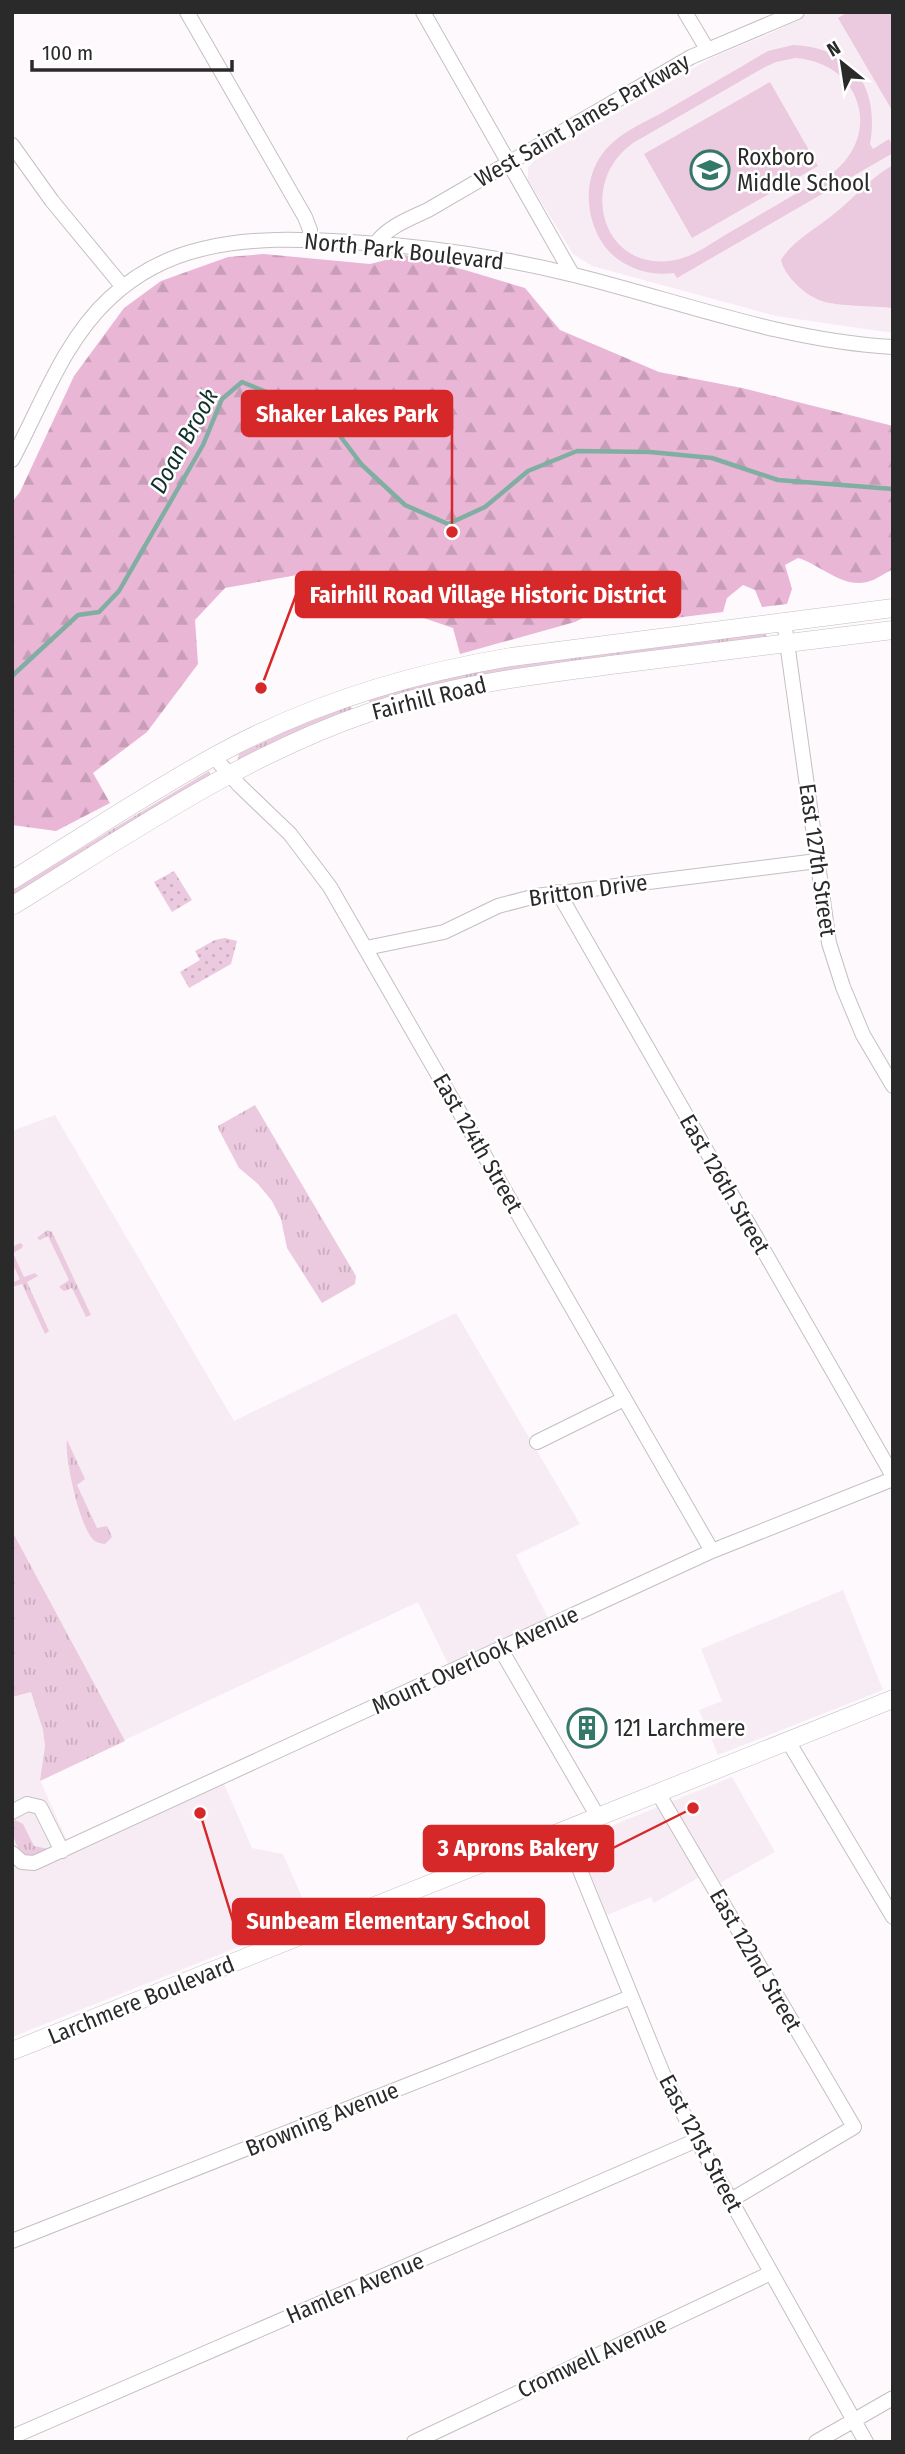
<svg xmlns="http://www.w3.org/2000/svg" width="905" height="2454" font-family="'Fira Sans Condensed',sans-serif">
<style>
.built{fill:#f8ecf4}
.grass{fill:url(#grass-tufts)}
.forest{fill:url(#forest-firs)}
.garden{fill:url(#garden-dots)}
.pitch{fill:#ebc9de;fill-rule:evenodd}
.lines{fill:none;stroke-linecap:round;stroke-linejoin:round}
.stream{stroke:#80aea3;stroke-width:4.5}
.minor-casing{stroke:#c4bfc2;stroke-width:16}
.major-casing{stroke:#c4bfc2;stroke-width:19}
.minor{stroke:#fff;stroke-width:14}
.major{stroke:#fff;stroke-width:18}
.labels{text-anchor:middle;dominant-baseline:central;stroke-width:5;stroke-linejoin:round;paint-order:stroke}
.street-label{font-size:23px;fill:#2b2a2b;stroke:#fff}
.poi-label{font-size:23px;fill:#2b2a2b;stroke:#fff;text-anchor:start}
.water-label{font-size:24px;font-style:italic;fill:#10312a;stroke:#fff}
.leader{fill:none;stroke:#d62828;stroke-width:2.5}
.callout-dot{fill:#d62828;stroke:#fff;stroke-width:2.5}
.callout{fill:#d62828;stroke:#d62828;stroke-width:2.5}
.callout-label{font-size:24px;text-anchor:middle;font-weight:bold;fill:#fff}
</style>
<defs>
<pattern id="grass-tufts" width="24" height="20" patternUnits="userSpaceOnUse" patternTransform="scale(1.75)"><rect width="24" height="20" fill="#ebc9de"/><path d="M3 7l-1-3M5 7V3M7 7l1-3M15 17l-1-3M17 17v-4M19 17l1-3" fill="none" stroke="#caadbf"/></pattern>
<pattern id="forest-firs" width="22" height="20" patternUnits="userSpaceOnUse" patternTransform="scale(1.75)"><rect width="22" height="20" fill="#e9b6d6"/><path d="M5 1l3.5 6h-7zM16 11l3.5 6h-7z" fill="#c89db8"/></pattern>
<pattern id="garden-dots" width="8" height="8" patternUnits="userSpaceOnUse" patternTransform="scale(1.75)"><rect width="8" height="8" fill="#ebc9de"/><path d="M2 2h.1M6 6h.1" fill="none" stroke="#caadbf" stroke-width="1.8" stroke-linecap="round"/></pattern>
</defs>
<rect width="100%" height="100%" fill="#fef9fc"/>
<path class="built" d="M810,12H893V333L776,316L592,266L573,254L528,180V167L534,161L711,58L773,32Z
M55,1115L234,1421L456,1313L580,1524L516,1555L548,1618L448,1664L418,1602L40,1780L73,1854L224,1784L252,1848L283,1854L311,1918L12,2037V1131Z
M843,1590L883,1690L718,1755L699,1710L722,1701L701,1649Z
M732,1777L775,1852L720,1883L712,1870L654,1903L651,1897L607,1915L579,1846L581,1838Z"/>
<path class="grass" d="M766,633L767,638L370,704L368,698L462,674L517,664Z
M349,706L353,709L352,711L240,762L237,761L239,754L284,732Z
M209,771L212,776L12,898V890Z
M255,1105L356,1276L355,1284L322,1303L287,1248L281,1219L272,1201L258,1184L239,1168L219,1130L218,1126Z
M47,1230L52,1232L91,1315L86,1317L72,1288L64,1291L59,1287L69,1280L48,1236L40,1240L37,1238Z
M20,1243L23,1245L22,1248L13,1253L24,1277L35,1273L38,1276L27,1282L49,1331L45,1334L22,1284L12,1287V1283L20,1279L12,1263V1247Z
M67,1440L85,1479L77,1485L97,1528L107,1526L112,1537L105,1544C101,1543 98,1543 95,1541C80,1531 64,1456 67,1440Z
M12,1531L125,1741L40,1781L45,1746L43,1730L31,1692L12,1697Z
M15,1820L23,1824L34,1846L49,1849L32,1856L24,1855C15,1847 10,1831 15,1820Z"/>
<path class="forest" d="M264,254L370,264L405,255L465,270L525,288L560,330L659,372L742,388L893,426V569C885,573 876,580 867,582C842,588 821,565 798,558L785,565L792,589L787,604L762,607L755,590L743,585L727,598L723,612L675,618L650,602L597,611L575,622L460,654L453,628L297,575L225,588L195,620L198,664L147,732L93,773L110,803L56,831L12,825V502L20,492L74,376L124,308L161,281L228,257Z"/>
<path class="garden" d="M174,871L192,900L172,912L154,882Z
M225,938L237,941L231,964L189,988L180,972L200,960L195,951L215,940Z"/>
<path class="pitch" d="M848,12H893V112L838,18Z
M793,45C852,47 880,87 870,144L873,149L889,139L893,146V153L677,278L674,273C648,277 618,266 603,244C585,217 583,179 603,153C618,133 644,123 665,111C700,91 734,71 768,51ZM795,58C858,62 884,130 834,172C800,191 766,211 732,231C714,241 696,256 675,260C605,274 575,185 633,143L765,67L776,62Z
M770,82L818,166L692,238L644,154Z
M893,165V308C876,306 835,306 822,301C806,296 785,277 781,260C793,240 816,229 834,214C854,198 871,177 893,165Z
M254,1109L263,1125L237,1140L228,1124Z"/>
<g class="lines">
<path class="stream" d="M12,676L78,615L99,612L119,591L203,445L222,399L242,382L325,416L362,465L405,505L448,524L485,507L528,471L577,451L650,452L712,458L778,480L893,489"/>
<g class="minor-casing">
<path id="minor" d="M187,12L305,217L310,230V239
M423,12L572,274
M685,12L707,49
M12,145L52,201L123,287
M376,243C389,226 409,219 428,210L691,57L797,12
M12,460C41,406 64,340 110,298C136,274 168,257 202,249C250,237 301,239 350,242C425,246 501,257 574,275C679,301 783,341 893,347
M784,621L829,943L843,987L863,1035L893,1086
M214,757L239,785L290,834L330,887L712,1551
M558,892L893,1476
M366,948L444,932L498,906L536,896L817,861
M537,1442L624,1399
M500,1648L598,1817
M788,1741L893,1917
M658,1793L854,2127L731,2200
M12,1812L27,1804L40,1807L62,1851
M564,1831L663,2074L697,2140L866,2442
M12,1853L22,1862L34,1863L712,1551L893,1479
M12,2241L631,1997
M12,2437L697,2140
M414,2442L771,2273
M816,2442L893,2398"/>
</g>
<g class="major-casing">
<path id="major" d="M12,880C79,839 145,795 213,757C305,706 408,674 511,657L893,608
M12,906C126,836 238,758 365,714C447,685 534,675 619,664C711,653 802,641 893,630
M12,2051L893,1699"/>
</g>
<use href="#minor" class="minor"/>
<use href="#major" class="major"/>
</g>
<defs>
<g id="school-ring" transform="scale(2.0125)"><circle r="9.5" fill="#fff" stroke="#34786a" stroke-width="1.5"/><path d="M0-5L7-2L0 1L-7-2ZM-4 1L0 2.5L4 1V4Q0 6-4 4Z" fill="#34786a"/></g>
<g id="building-ring" transform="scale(2.0125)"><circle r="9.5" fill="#fff" stroke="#34786a" stroke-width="1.5"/><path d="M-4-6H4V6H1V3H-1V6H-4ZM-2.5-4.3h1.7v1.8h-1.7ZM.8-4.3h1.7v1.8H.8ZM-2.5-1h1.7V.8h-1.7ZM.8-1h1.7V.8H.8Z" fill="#34786a"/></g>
</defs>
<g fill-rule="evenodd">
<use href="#school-ring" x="710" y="170"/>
<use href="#building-ring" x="587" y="1728"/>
</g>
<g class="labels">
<g class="street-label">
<text transform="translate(582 120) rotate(-30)">West Saint James Parkway</text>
<text transform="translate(404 251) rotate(6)">North Park Boulevard</text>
<text transform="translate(429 698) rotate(-14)">Fairhill Road</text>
<text transform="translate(818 860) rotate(82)">East 127th Street</text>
<text transform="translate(588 890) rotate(-8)">Britton Drive</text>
<text transform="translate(478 1143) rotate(60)">East 124th Street</text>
<text transform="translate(725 1184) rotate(60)">East 126th Street</text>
<text transform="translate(475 1660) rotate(-25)">Mount Overlook Avenue</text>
<text transform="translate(756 1960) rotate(60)">East 122nd Street</text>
<text transform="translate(141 2000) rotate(-22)">Larchmere Boulevard</text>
<text transform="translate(322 2119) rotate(-22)">Browning Avenue</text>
<text transform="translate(701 2143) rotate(62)">East 121st Street</text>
<text transform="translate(355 2288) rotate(-23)">Hamlen Avenue</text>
<text transform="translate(592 2357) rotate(-25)">Cromwell Avenue</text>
</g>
<g class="poi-label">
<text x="737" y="157">Roxboro<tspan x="737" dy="26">Middle School</tspan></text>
<text x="614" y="1728">121 Larchmere</text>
</g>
<g class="water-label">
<text transform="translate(184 441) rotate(-61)">Doan Brook</text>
</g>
</g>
<path class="leader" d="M452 532L452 414M261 688L296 595M693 1808L613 1848M200 1813L233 1921"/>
<g class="callout-dot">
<circle cx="452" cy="532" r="7"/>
<circle cx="261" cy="688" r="7"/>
<circle cx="693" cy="1808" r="7"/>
<circle cx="200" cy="1813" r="7"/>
</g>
<g class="callout">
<rect x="242" y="391" width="210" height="45" rx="7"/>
<rect x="296" y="572" width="384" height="45" rx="7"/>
<rect x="424" y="1826" width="189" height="45" rx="7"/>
<rect x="233" y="1899" width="311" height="45" rx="7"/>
</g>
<g class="callout-label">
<text x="347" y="422">Shaker Lakes Park</text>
<text x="488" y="603">Fairhill Road Village Historic District</text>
<text x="518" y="1856">3 Aprons Bakery</text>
<text x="388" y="1929">Sunbeam Elementary School</text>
</g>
<rect width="905" height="2454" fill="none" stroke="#2b2a2b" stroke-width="28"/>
<g transform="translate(842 63) rotate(330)" stroke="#ffffff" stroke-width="5" paint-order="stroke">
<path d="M0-5L12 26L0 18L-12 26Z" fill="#2b2a2b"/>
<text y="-10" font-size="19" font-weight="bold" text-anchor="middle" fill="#2b2a2b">N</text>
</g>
<path d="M32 60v10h200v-10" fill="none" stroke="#2b2a2b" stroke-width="3.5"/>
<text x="42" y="60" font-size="21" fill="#2b2a2b" stroke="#ffffff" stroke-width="5" paint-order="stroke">100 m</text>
</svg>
